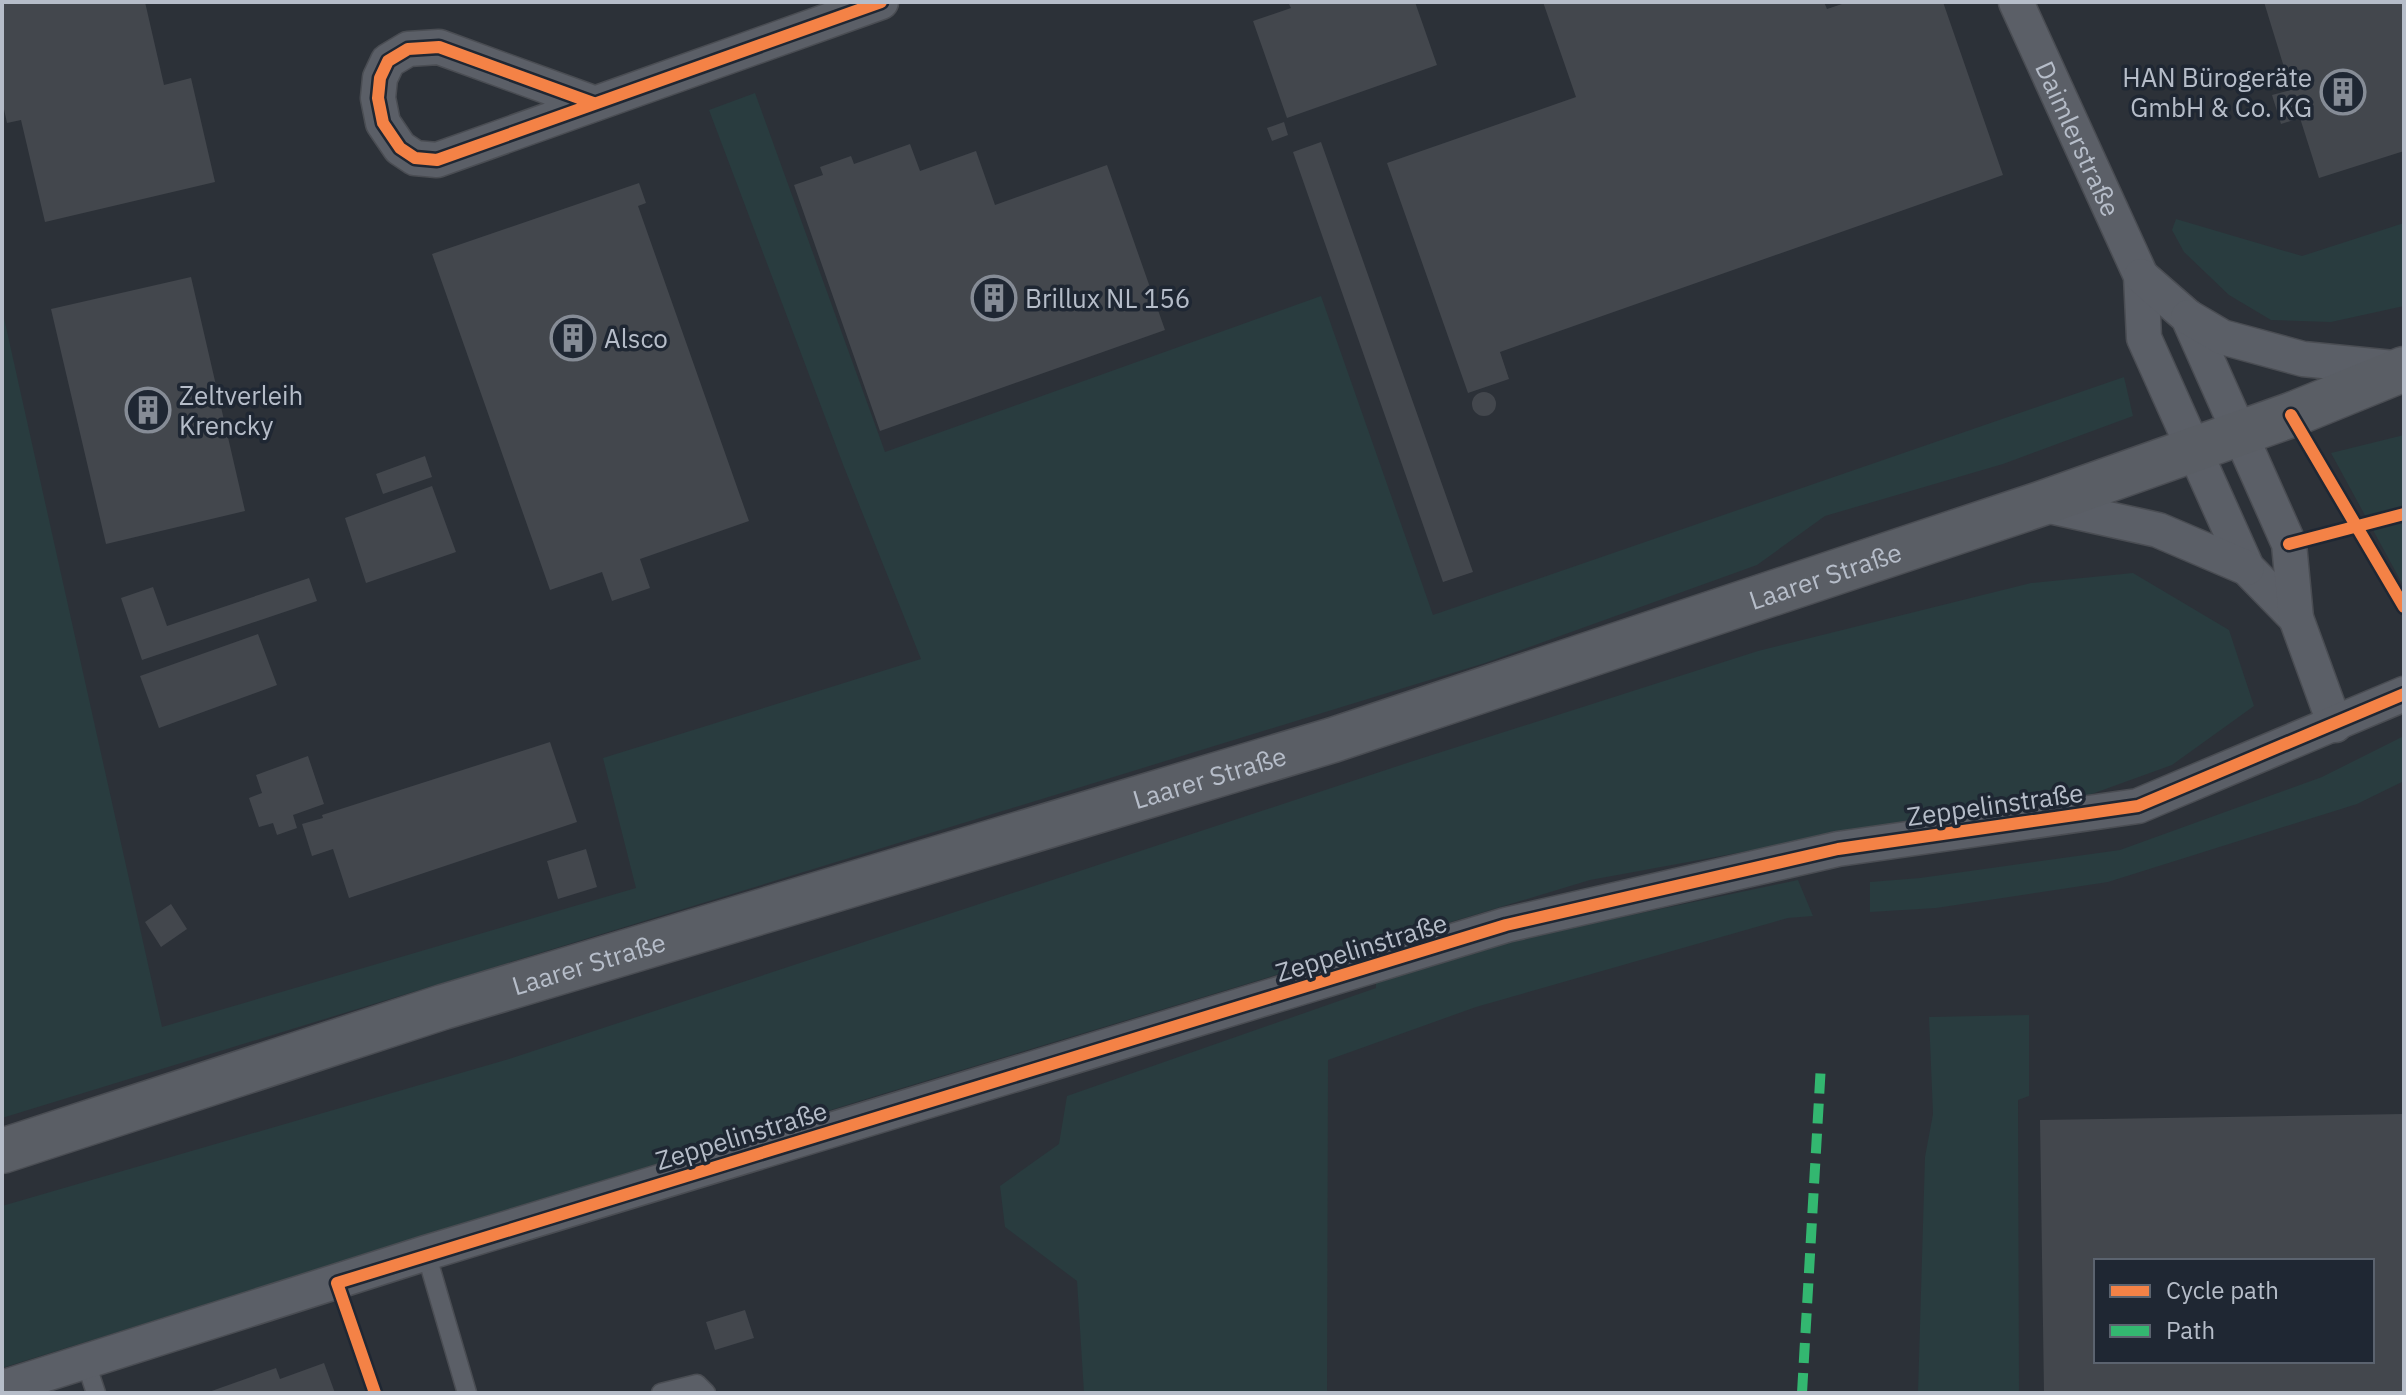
<svg xmlns="http://www.w3.org/2000/svg" width="2406" height="1395" font-family="'IBM Plex Sans',sans-serif">
<style>
.green{fill:#293c3f}
.building{fill:#43474d;fill-rule:evenodd}
.lines{fill:none;stroke-linecap:round;stroke-linejoin:round}
.lane-casing{stroke:#4a4d53;stroke-width:21}
.street-casing{stroke:#4a4d53;stroke-width:37}
.secondary-casing{stroke:#4a4d53;stroke-width:47}
.lane{stroke:#5b5f67;stroke-width:18}
.street{stroke:#5b5f67;stroke-width:34}
.secondary{stroke:#5a5e65;stroke-width:44}
.quiet{stroke:#33b770;stroke-width:10;stroke-dasharray:20 10;stroke-linecap:butt}
.cycleway-casing{stroke:#1f2733;stroke-width:17}
.cycleway{stroke:#f48246;stroke-width:12}
.labels{text-anchor:middle;dominant-baseline:central;stroke-width:7;stroke-linejoin:round;paint-order:stroke}
.poi-label{font-size:26px;fill:#b6bdc9;stroke:#1f2733;text-anchor:start}
.street-label{font-size:26px;fill:#b6bdc9;stroke:#1f2733}
</style>
<rect width="100%" height="100%" fill="#2c3138"/>
<path class="green" d="M755,93L885,452L1321,296L1433,615L2124,377L2133,416L2003,464L1825,516L1757,565L1485,663L2,1118V309L162,1027L636,888L603,758L921,659L844,467L709,110Z
M2176,219L2302,256L2404,223V306L2331,322L2271,320L2229,295L2184,252L2172,230Z
M2404,435V587L2331,453Z
M2133,573L2229,630L2254,706L2172,765L2075,800L1759,849L1590,880L879,1095L2,1368V1206L509,1059L1410,762L1758,651L2031,583Z
M2404,736V781L2357,804L2108,882L1936,908L1870,912V882L1920,878L2120,850L2322,777Z
M1798,880L1813,916L1788,918L1476,1007L1328,1060L1327,1393H1084L1077,1281L1005,1227L1000,1186L1059,1144L1067,1096L1376,988V978L1490,945Z
M2029,1015V1096L2018,1100L2019,1393H1918L1925,1157L1933,1114L1929,1017Z"/>
<path class="building" d="M2,2H145L164,85L191,78L215,182L45,222L21,120L7,123L2,100Z
M1288,2H1415L1437,65L1287,118L1253,21L1291,8Z
M1543,2H1824L1827,9L1848,2H1943L2003,175L1500,352L1509,379L1468,393L1387,163L1576,97Z
M2264,2H2404V151L2319,178L2300,118L2281,124L2272,95L2291,90Z
M1284,122L1288,135L1272,141L1267,128Z
M1321,142L1473,572L1443,582L1293,152Z
M910,144L920,171L976,151L995,205L1107,165L1165,330L880,431L794,185L823,175L820,167L851,156L854,164Z
M639,183L646,203L638,206L749,521L640,559L650,588L612,601L602,572L550,590L432,254Z
M191,277L245,511L106,544L51,309Z
M1472 404a12 12 0 1 1 24 0a12 12 0 1 1-24 0Z
M425,456L432,477L383,494L376,474Z
M432,486L456,552L366,583L345,518Z
M309,578L317,601L142,660L121,598L153,587L167,626Z
M258,634L277,685L159,728L140,676Z
M550,742L577,822L349,898L333,849L312,856L302,824L323,818L322,815Z
M308,756L324,804L293,815L297,828L277,835L273,823L259,827L249,798L262,793L256,775Z
M586,849L597,887L558,899L547,861Z
M171,904L187,929L161,947L145,922Z
M2404,1114V1393H2044L2040,1120ZM2096,1261H2372V1361H2096Z
M745,1310L754,1338L715,1350L706,1322Z
M324,1363L335,1393H206L276,1368L280,1379Z"/>
<g class="lines">
<g class="lane-casing">
<path id="lane" d="M426,1253L467,1393
M86,1363L96,1393
M661,1393L697,1384L706,1393"/>
</g>
<g class="street-casing">
<g id="street">
<path id="s1" d="M2016,2L2141,276L2144,338L2247,568L2296,618"/>
<path d="M593,103L439,47L408,49L388,61L380,78L378,98L383,123L400,148L415,158L437,160L881,2"/>
<path d="M2141,276L2188,317L2289,544L2296,618L2335,725"/>
<path d="M2188,317L2222,337L2303,359L2403,369"/>
<path d="M2040,504L2158,530L2247,568"/>
<path d="M2,1388L426,1253L1506,925L1838,849L2138,806L2404,694"/>
</g>
</g>
<g class="secondary-casing">
<g id="secondary">
<path id="s2" d="M2,1151L443,1007L1333,740L2040,504L2291,415L2404,369"/>
</g>
</g>
<use href="#lane" class="lane"/>
<use href="#street" class="street"/>
<use href="#secondary" class="secondary"/>
<path class="quiet" d="M1802,1393L1821,1064"/>
<g class="cycleway-casing">
<path id="cycleway" d="M593,103L439,47L408,49L388,61L380,78L378,98L383,123L400,148L415,158L437,160L881,2
M2291,415L2404,607
M2289,544L2404,514
M375,1393L337,1283L1506,925L1838,849L2138,806L2404,694"/>
</g>
<use href="#cycleway" class="cycleway"/>
</g>
<defs>
<g id="building-ring" transform="scale(2.3)"><circle r="9.5" fill="#1f2733" stroke="#868c96" stroke-width="1.5"/><path d="M-4-6H4V6H1V3H-1V6H-4ZM-2.5-4.3h1.7v1.8h-1.7ZM.8-4.3h1.7v1.8H.8ZM-2.5-1h1.7V.8h-1.7ZM.8-1h1.7V.8H.8Z" fill="#868c96"/></g>
</defs>
<g fill-rule="evenodd">
<use href="#building-ring" x="2343" y="92"/>
<use href="#building-ring" x="994" y="298"/>
<use href="#building-ring" x="573" y="338"/>
<use href="#building-ring" x="148" y="410"/>
</g>
<g class="labels">
<g class="poi-label">
<text x="2312" y="77" text-anchor="end">HAN Bürogeräte<tspan x="2312" dy="30">GmbH &amp; Co. KG</tspan></text>
<text x="1025" y="298">Brillux NL 156</text>
<text x="604" y="338">Alsco</text>
<text x="179" y="395">Zeltverleih<tspan x="179" dy="30">Krencky</tspan></text>
</g>
<g class="street-label">
<text stroke="none"><textPath href="#s1" startOffset="150">Daimlerstraße</textPath></text>
<text stroke="none"><textPath href="#s2" startOffset="1912">Laarer Straße</textPath></text>
<text stroke="none"><textPath href="#s2" startOffset="1264">Laarer Straße</textPath></text>
<text transform="translate(1995 804) rotate(-8)">Zeppelinstraße</text>
<text transform="translate(1361 947) rotate(-17)">Zeppelinstraße</text>
<text stroke="none"><textPath href="#s2" startOffset="616">Laarer Straße</textPath></text>
<text transform="translate(741 1135) rotate(-17)">Zeppelinstraße</text>
</g>
</g>
<rect width="2406" height="1395" fill="none" stroke="#b6bdc9" stroke-width="8"/>
<rect x="2094" y="1259" width="280" height="104" fill="#1f2733" stroke="#5b636f" stroke-width="2"/>
<rect x="2110" y="1285" width="40" height="12" fill="#f48246" stroke="#5b636f" stroke-width="2"/>
<text x="2166" y="1299" font-size="24" fill="#b6bdc9">Cycle path</text>
<rect x="2110" y="1325" width="40" height="12" fill="#33b770" stroke="#5b636f" stroke-width="2"/>
<text x="2166" y="1339" font-size="24" fill="#b6bdc9">Path</text>
</svg>
